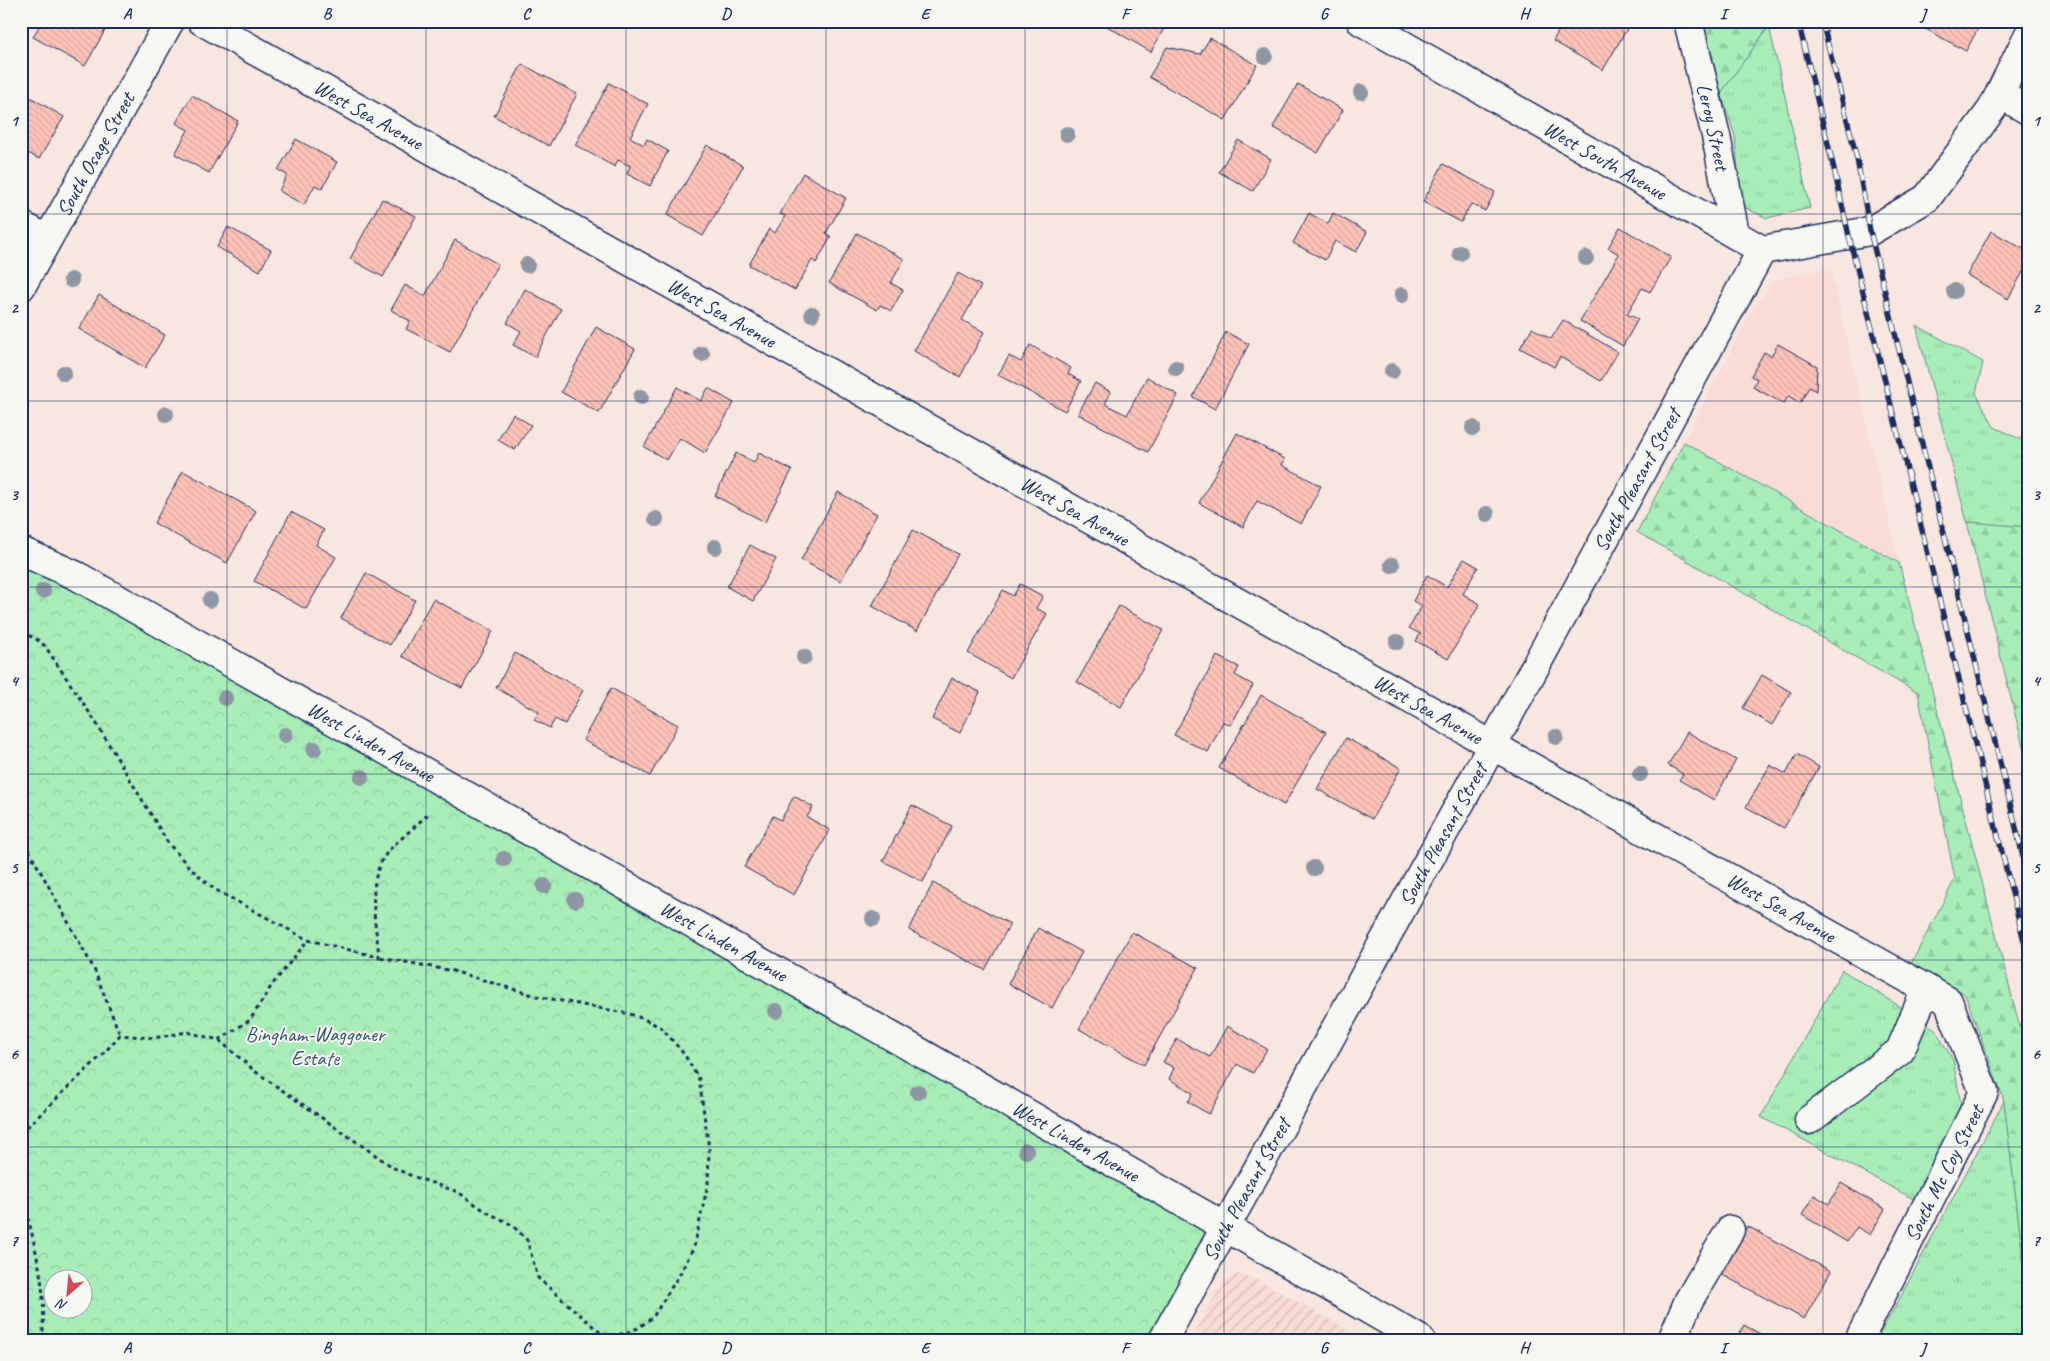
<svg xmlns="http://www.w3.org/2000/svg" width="2050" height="1361" font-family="Caveat,sans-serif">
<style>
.built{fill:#fadbd5}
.industrial{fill:url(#industrial-furrows)}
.grass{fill:url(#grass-tufts);stroke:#628e8b}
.forest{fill:url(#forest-firs);stroke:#628e8b}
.park{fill:url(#park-crowns);stroke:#628e8b;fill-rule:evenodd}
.building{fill:url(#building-back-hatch);stroke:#1b2f5e}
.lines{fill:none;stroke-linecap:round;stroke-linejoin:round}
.minor-casing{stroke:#1b2f5e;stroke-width:31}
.path{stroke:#1b2f5e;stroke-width:3;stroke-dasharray:4 4;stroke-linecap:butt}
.minor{stroke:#f6f6f2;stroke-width:28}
.rail-casing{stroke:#1b2f5e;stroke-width:5.5}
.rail{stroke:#f6f6f2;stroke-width:4;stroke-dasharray:11;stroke-linecap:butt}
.tree{fill:#8e96a3}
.grid{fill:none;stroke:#1b2f5e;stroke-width:1;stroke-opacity:0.55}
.labels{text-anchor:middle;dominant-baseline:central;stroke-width:4;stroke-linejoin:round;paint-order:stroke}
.street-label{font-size:21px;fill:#1b2f5e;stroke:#f6f6f2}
.park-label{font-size:21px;fill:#375570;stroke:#f6f6f2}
.neatline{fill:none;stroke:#1b2f5e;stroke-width:2}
.grid-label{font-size:16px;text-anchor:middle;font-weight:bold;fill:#1b2f5e}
</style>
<defs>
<pattern id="industrial-furrows" width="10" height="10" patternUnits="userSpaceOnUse" patternTransform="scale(1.25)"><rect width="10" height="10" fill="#fadbd5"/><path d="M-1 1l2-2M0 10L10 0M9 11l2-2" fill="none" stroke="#d6bcb9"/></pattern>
<pattern id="grass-tufts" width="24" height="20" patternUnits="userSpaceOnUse" patternTransform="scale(1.25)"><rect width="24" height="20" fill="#a8edb8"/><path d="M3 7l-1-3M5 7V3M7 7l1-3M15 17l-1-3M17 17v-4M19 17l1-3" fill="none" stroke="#90cca1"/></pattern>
<pattern id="forest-firs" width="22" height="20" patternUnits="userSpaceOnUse" patternTransform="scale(1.25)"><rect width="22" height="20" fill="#a8edb8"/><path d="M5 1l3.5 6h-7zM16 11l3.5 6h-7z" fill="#90cca1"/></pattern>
<pattern id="park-crowns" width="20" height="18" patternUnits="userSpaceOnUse" patternTransform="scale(1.25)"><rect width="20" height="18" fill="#a8edb8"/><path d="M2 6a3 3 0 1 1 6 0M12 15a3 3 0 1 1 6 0" fill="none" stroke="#90cca1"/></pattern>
<pattern id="building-back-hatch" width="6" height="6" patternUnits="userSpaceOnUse" patternTransform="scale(1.25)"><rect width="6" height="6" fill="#fdc2b8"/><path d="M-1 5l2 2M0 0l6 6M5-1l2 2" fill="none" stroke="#d8a7a1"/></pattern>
</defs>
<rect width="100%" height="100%" fill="#f8e6e1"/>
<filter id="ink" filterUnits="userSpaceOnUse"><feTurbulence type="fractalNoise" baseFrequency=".02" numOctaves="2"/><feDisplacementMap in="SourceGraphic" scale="10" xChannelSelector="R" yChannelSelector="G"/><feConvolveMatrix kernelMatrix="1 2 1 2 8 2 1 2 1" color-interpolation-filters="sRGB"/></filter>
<g filter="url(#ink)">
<path class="built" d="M1830,267L1899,563L1684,442L1752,311L1773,281Z"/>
<path class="industrial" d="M1239,1274L1260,1281L1366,1340H1190L1224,1280Z"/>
<path class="grass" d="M1769,26L1810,208L1767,218L1741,206L1735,136L1721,93Z
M1916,325L1983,362L1976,393L1994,427L2029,443V527L1967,522Z
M1842,970L1935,1029L1953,1060L1961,1104L1921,1203L1761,1117Z
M2004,1101L2029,1306V1340H1876L1892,1313Z"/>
<path class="forest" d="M1703,21H1768L1769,26L1721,93Z
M1684,442L1899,563L2029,1062V1306L2004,1101L1965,994L1911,964L1955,879L1918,693L1637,532Z
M1967,522L2029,527V770Z"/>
<path class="park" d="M21,551L1226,1227L1162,1340H21ZM52,1278H82V1308H52Z"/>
<path class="building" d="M42,21H101L108,25L85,66L33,37Z
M1108,21H1168L1151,52L1105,25Z
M1564,21H1630L1631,22L1603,70L1553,41Z
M1911,21H1982L1966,51Z
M1210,38L1257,65L1225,120L1149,77L1167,47L1200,54Z
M522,64L577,94L549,146L494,116Z
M609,83L648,104L630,137L644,145L647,139L668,151L650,186L627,174L630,166L618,160L615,167L575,145Z
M1298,84L1343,110L1318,153L1273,127Z
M192,95L238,121L209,173L175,154L188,130L176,123Z
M30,97L64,117L39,159L21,149V111Z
M296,139L337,162L322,189L315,185L304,205L279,191L287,175L278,170Z
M1238,140L1271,159L1253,191L1219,172Z
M707,145L743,166L703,236L667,215Z
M1443,164L1495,192L1485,211L1471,204L1461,222L1423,202Z
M803,173L846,198L826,233L831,237L816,263L812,260L795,290L749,265L769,229L775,233L785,216L780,214Z
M382,199L416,216L383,277L350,259Z
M1309,213L1328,224L1333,213L1367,232L1356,252L1335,241L1325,260L1293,243Z
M228,227L271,250L260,271L217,247Z
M1620,227L1671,257L1650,292L1642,288L1627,314L1638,319L1623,346L1580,321L1619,254L1608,248Z
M1991,231L2029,252V261L2008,299L1967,275Z
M857,233L904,259L891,283L903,290L891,311L880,305L877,310L829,283Z
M455,240L498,264L450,352L406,329L410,321L391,310L405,285L425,296Z
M958,273L981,286L962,320L984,332L960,377L914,351Z
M525,289L561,309L535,357L513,345L521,331L507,323Z
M99,295L165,335L145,368L79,329Z
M1563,320L1618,352L1601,381L1560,357L1554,367L1520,348L1532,328L1551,339Z
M596,327L635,349L599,413L561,392Z
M1226,332L1249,344L1215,409L1193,397Z
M1778,344L1817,366L1816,391L1809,387L1800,403L1788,396L1784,404L1753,387L1757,379L1751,376L1764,352L1771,356Z
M1030,345L1071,368L1068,374L1081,381L1065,411L998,375L1009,356L1021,362Z
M1147,377L1178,395L1148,452L1078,414L1095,383L1111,392L1105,404L1127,415Z
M677,387L701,401L708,388L734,403L705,453L680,438L667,460L644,447Z
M513,414L531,425L515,450L498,440Z
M1237,433L1285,459L1282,465L1321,486L1301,524L1257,501L1243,527L1199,503Z
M736,453L754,463L759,453L792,470L765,522L715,496Z
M183,471L256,511L227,563L154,523Z
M838,492L877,514L841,581L801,560Z
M291,512L324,530L316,545L336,557L306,609L254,581Z
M913,530L958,554L917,631L872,606Z
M750,545L776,559L753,601L727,587Z
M1464,559L1478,567L1463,594L1480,604L1448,659L1416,641L1420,634L1409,628L1422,606L1413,601L1427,575L1447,587Z
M366,573L415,600L390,645L341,618Z
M1020,584L1043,596L1036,608L1047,614L1011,678L968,653L1003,590L1013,596Z
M433,599L493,631L462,688L402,656Z
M1119,606L1163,630L1121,707L1077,682Z
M515,653L583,690L565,724L555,719L550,728L534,720L539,712L496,688Z
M1217,656L1239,667L1235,675L1253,685L1231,725L1223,722L1208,752L1174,735Z
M1762,675L1791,692L1772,725L1743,708Z
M952,678L980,692L960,733L932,719Z
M611,688L678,725L650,776L583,740Z
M1261,695L1326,732L1284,805L1219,768Z
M1687,732L1736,760L1714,800L1679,780L1683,774L1668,765Z
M1346,738L1401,768L1372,819L1317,789Z
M1797,754L1819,767L1784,828L1746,807L1770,765L1786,774Z
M794,796L813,807L807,817L830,830L794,895L744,867L773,816L781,820Z
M912,805L952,826L923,882L883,861Z
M933,883L1010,924L985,970L909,930Z
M1038,928L1082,952L1052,1008L1008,984Z
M1132,932L1198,968L1144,1065L1079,1029Z
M1227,1026L1267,1049L1253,1073L1237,1064L1209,1114L1188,1102L1193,1093L1169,1079L1174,1068L1163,1062L1177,1039L1210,1057Z
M1841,1183L1885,1209L1870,1235L1857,1227L1847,1242L1802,1215L1814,1195L1829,1204Z
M1747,1226L1831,1271L1804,1319L1721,1274Z
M1744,1325L1771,1340H1736Z"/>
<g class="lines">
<g class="minor-casing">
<g id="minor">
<path id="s1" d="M202,21L1948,1001L1984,1092L1859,1340"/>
<path id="s2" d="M1361,21L1762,250L1870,231L1927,198L1992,109L2029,34"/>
<path id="s3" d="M1688,21L1716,136L1735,234"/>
<path d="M2000,94L2029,111"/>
<path d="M21,225L47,239"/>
<path id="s4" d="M21,287L170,21"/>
<path id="s5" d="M21,551L77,576C525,829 975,1081 1421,1340"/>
<path d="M1809,1120L1900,1051L1926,989"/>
<path id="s6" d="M1163,1340L1493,744L1762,250"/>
<path d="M1672,1340L1689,1300L1730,1230"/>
</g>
</g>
<path class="path" d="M21,633L35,638L45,646L95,721L168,843L191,869L214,889L308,940
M21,836L94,969L120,1035
M219,1040L256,1072L394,1168L412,1176L458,1192L485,1211L512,1225L527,1240L538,1278L602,1334L615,1335L625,1333L638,1328L653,1317L681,1272L694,1247L708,1184L709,1149L699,1079L684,1054L662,1028L644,1019L630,1014L536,996L453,971L379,957
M21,1133L103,1054L120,1035L154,1038L187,1032L219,1040L250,1020L272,985L308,940L379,957C376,921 363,875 393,846C405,835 418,824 430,812
M21,1203C28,1216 31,1229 34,1243C42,1278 46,1304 42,1340"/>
<use href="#minor" class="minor"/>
<g class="rail-casing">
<path id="rail" d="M1798,21L1834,169L1849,236L2029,961
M1822,21L1857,159L1870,231L2029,881"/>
</g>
<use href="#rail" class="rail"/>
</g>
<g class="tree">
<circle cx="1265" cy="56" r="8"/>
<circle cx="1361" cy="92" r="8"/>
<circle cx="1067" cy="134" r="8"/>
<circle cx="1460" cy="253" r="8"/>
<circle cx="1586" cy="258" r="8"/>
<circle cx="527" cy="265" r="8"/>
<circle cx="71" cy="280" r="8"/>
<circle cx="1954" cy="291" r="8"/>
<circle cx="1402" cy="295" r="8"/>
<circle cx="812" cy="314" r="8"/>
<circle cx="702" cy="354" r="8"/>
<circle cx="1176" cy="368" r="8"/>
<circle cx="1392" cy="371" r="8"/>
<circle cx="64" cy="373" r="8"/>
<circle cx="641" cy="397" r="8"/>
<circle cx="166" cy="414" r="8"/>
<circle cx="1473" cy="428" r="8"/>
<circle cx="1487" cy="514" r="8"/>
<circle cx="656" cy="519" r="8"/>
<circle cx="715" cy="547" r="8"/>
<circle cx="1392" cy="565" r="8"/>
<circle cx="43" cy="591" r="8"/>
<circle cx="210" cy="600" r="8"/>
<circle cx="1397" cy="642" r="8"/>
<circle cx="804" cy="657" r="8"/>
<circle cx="225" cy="698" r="8"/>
<circle cx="285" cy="735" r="8"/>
<circle cx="1556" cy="737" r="8"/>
<circle cx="314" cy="749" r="8"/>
<circle cx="1640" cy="774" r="8"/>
<circle cx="362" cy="777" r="8"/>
<circle cx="504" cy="859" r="8"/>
<circle cx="1314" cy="868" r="8"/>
<circle cx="544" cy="886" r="8"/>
<circle cx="575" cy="900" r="8"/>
<circle cx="873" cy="919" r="8"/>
<circle cx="776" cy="1011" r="8"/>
<circle cx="918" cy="1092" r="8"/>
<circle cx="1026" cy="1151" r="8"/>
</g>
</g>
<path class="grid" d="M227,21V1340M426,21V1340M626,21V1340M826,21V1340M1025,21V1340M1224,21V1340M1424,21V1340M1624,21V1340M1823,21V1340M21,214H2029M21,401H2029M21,587H2029M21,774H2029M21,960H2029M21,1147H2029"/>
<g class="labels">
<g class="street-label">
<text stroke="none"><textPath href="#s1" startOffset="191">West Sea Avenue</textPath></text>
<text stroke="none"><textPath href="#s3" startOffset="109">Leroy Street</textPath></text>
<text stroke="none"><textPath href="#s4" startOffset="152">South Osage Street</textPath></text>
<text stroke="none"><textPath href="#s2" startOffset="281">West South Avenue</textPath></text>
<text stroke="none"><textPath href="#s1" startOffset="596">West Sea Avenue</textPath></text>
<text stroke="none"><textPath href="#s6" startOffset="982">South Pleasant Street</textPath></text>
<text stroke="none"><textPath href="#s1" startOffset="1001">West Sea Avenue</textPath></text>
<text stroke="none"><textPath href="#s1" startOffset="1406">West Sea Avenue</textPath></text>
<text stroke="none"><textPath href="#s5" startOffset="399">West Linden Avenue</textPath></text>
<text stroke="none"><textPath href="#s6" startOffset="578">South Pleasant Street</textPath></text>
<text stroke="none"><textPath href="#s1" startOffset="1811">West Sea Avenue</textPath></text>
<text stroke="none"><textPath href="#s5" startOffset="804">West Linden Avenue</textPath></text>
<text stroke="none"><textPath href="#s5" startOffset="1209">West Linden Avenue</textPath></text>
<text transform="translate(1944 1173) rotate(-63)">South Mc Coy Street</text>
<text stroke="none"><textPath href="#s6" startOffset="172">South Pleasant Street</textPath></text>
</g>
<g class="park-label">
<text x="315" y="1034">Bingham-Waggoner<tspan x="315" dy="24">Estate</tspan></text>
</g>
</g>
<rect width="2050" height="1361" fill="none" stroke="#f6f6f2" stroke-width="55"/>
<g transform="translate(68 1294) rotate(207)"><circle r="24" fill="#f6f6f2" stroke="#9ea6b7"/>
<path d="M0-4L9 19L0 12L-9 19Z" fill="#d1495b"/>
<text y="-8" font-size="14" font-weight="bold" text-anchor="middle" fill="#1b2f5e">N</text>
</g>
<rect x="28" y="28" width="1994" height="1306" class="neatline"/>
<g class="grid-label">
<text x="127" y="19">A</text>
<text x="327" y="19">B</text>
<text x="526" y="19">C</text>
<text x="726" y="19">D</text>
<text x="925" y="19">E</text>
<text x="1125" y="19">F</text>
<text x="1324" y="19">G</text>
<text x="1524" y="19">H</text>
<text x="1723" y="19">I</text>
<text x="1923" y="19">J</text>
<text x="14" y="126">1</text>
<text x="2036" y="126">1</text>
<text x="14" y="313">2</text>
<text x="2036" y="313">2</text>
<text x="14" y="500">3</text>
<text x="2036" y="500">3</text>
<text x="14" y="686">4</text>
<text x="2036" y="686">4</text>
<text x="14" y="873">5</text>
<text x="2036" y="873">5</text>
<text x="14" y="1059">6</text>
<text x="2036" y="1059">6</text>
<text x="14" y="1246">7</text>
<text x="2036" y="1246">7</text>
<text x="127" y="1353">A</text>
<text x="327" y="1353">B</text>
<text x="526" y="1353">C</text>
<text x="726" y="1353">D</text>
<text x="925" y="1353">E</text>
<text x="1125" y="1353">F</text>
<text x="1324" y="1353">G</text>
<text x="1524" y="1353">H</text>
<text x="1723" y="1353">I</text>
<text x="1923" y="1353">J</text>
</g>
</svg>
